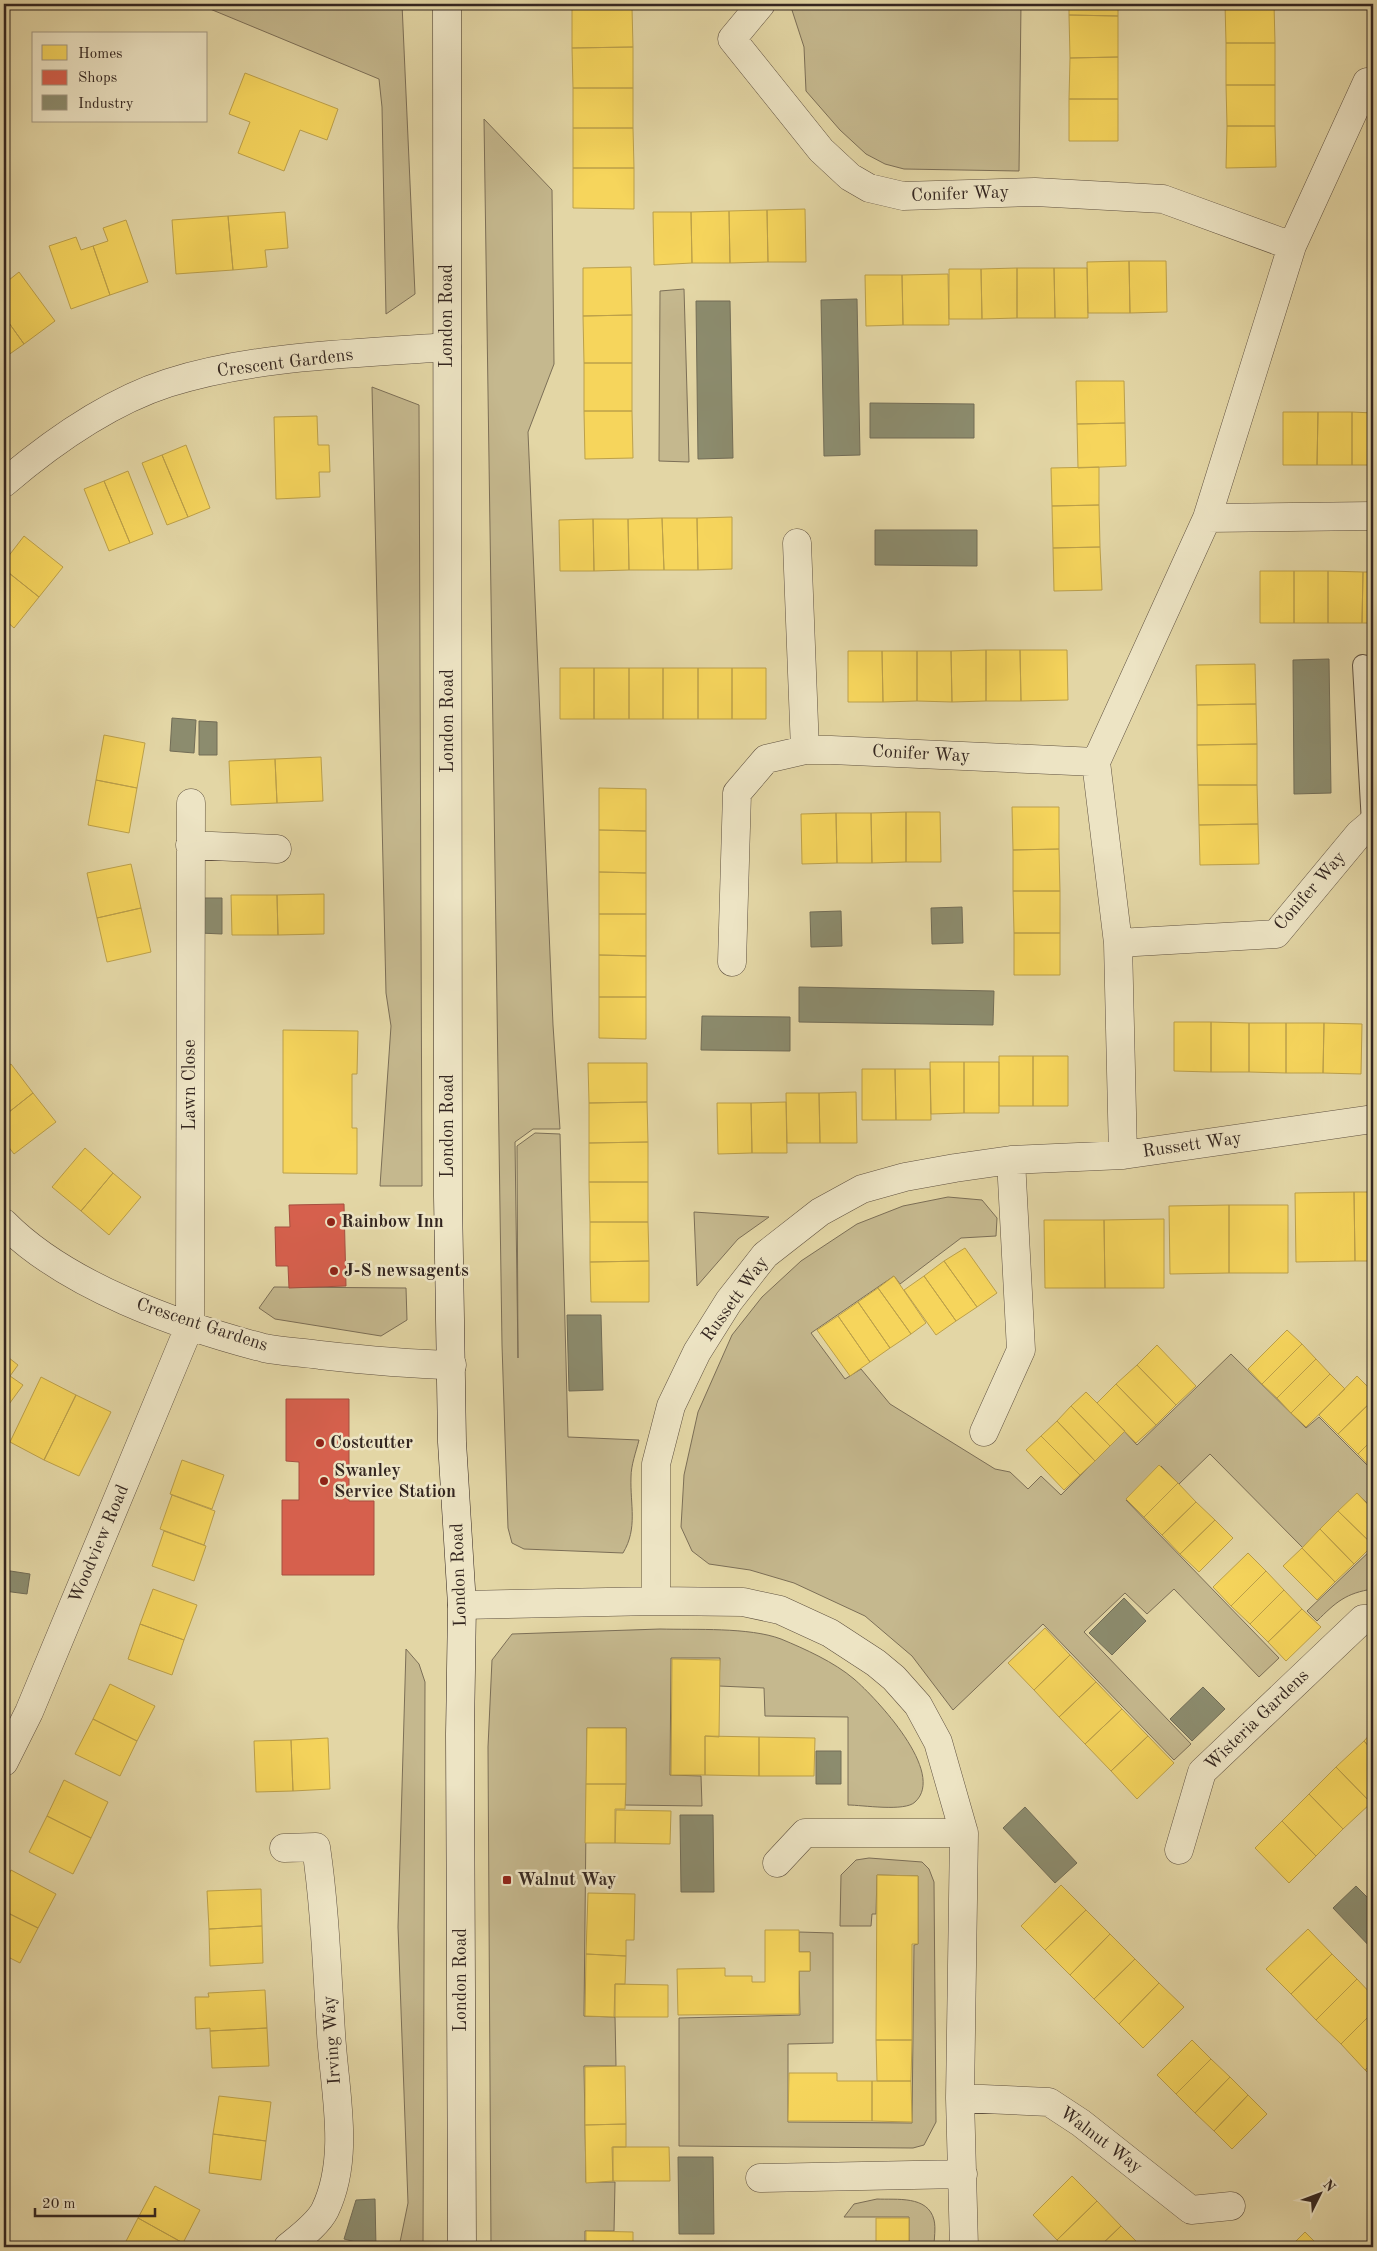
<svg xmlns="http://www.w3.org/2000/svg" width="1377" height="2251" font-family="'Old Standard TT',serif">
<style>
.green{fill:#c5b88e;stroke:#7c6f57}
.homes{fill:#f6d55c;stroke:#bca04a}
.shops{fill:#d6604d;stroke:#a54f40}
.industry{fill:#8c8c6e;stroke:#726d57}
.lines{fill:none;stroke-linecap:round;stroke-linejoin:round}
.service-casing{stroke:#605241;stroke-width:22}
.minor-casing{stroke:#605241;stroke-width:29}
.secondary-casing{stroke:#342620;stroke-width:29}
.service{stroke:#ede4c4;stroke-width:20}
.minor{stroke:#ede4c4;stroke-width:28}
.secondary{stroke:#ede4c4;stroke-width:28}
.poi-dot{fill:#8f2418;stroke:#ede4c4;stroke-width:2}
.labels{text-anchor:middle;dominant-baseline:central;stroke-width:5;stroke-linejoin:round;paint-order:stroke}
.street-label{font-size:18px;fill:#342620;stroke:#ede4c4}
.poi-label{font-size:18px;font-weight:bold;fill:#342620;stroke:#ede4c4;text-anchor:start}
</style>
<rect width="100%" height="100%" fill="#e3d6a5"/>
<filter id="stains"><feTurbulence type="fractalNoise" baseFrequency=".004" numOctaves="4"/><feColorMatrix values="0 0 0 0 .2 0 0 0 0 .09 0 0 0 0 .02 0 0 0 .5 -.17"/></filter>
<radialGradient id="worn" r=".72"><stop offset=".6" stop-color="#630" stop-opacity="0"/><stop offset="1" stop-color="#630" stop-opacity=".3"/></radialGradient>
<path class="green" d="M198,4H402L415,294L386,314L382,107L379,79Z
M790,4H1021L1019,171L904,169L885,164L866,154L840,130L806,91L804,47Z
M484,119L552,190L554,364L528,432L553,1025L560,1129H533L515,1142L518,1358L517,1146L535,1133L560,1134L568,1437L639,1440C636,1452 631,1465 631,1477C630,1505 638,1528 623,1553L524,1549L512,1543L508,1528L502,1345Z
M684,289L689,462L659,461L660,291Z
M372,387L419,405L422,1186H380L391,1026L386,993Z
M948,1197L982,1200L997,1218L996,1236L961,1238L900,1284L894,1276L811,1333L845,1379L861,1369L890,1404L995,1469L1010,1472L1028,1489L1041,1476L1061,1495L1124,1431L1137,1445L1231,1354L1306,1428L1319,1417L1373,1471V1509L1358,1494L1303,1548L1210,1454L1179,1484L1161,1466L1126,1500L1279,1658L1259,1677L1174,1589L1147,1614L1125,1593L1084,1632L1191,1744L1174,1760L1043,1624L953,1710L912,1656L865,1616L794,1583L750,1570L709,1564L692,1551L681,1527L684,1475L698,1412L732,1335L762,1297L801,1261L857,1224L903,1206Z
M694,1212L769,1217L738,1239L697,1286Z
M274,1287L406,1288L407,1320L381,1336L275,1319L259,1308Z
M1373,1548V1589C1346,1593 1336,1602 1317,1621L1307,1611Z
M660,1629C695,1630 749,1627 781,1639C805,1649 834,1662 854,1679C876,1698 947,1773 915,1802C905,1812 862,1805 848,1805V1717L765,1716L764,1688L719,1686L720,1658H671L670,1775L701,1776L702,1806L625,1805L626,1728H587L584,2016L615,2017L616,2066H584L586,2182H615L614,2231H585V2247H491L488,1747L492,1660L512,1634Z
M406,1649L419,1664L425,1682L423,2247H399L408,2203L398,1927Z
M869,1858L922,1862L929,1869L934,1882L936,2122L924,2145L913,2148L679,2146V2018L800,2015L799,1971H810V1952H799V1932L833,1933V2043L788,2044V2122L912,2123L914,1945L918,1944V1876L877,1875L876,1914H872L871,1926H840L841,1875L856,1860Z
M877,2199C896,2200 928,2195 934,2220C936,2228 934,2239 934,2247H909V2217H844L854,2204Z"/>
<path class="homes" d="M572,4H632V8H572Z
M1069,4H1118V16L1069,15Z
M1225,4H1274L1275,43H1226Z
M572,8H632L633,47L572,48Z
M1069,15L1118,16V57L1070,58Z
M1226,43H1275V85H1226Z
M633,47V88H573L572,48Z
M1118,57V99H1069L1070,58Z
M245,73L338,109L327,140L300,130L284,171L238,153L250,122L229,114Z
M1226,85H1275V126H1227Z
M573,88H633V128H573Z
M1069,99H1118V141H1069Z
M1227,126H1275L1276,167L1226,168Z
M573,128H633L634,168H573Z
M573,168H634V209L573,208Z
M805,209L806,262H768L767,210Z
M767,210L768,262L730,263L729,211Z
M729,211L730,263H692L691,212Z
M285,212L288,248L265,250L267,267L233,270L228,216Z
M653,212H691L692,263L654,265Z
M228,216L233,270L176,274L172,220Z
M126,220L148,282L110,295L93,246L108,241L103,228Z
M76,237L81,250L93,246L110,295L71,309L49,246Z
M1129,261L1130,313H1088L1087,262Z
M1129,261H1166L1167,312L1130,313Z
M631,267L632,315L583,316V268Z
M1017,268V318L982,319L981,269Z
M1017,268H1054L1055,318H1017Z
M1054,268H1087L1088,318H1055Z
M949,269H981L982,319H949Z
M19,272L55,321L24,344L4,316V284Z
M948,274L949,325H903L902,275Z
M865,275H902L903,325L866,326Z
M632,315V363H584L583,316Z
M4,316L24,344L4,358Z
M584,363H632V411H584Z
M1076,381H1124L1125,423L1077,424Z
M584,411H632L633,458L585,459Z
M1283,412H1318L1317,465H1283Z
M1318,412H1352V465H1317Z
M1352,412L1373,413V465H1352Z
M317,416L318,445H329L330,472H319L320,497L276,499L274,417Z
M1125,423L1126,466L1078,468L1077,424Z
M186,445L210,508L188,517L162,455Z
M162,455L188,517L167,525L142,463Z
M1099,467V505L1052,506L1051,468Z
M128,471L153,534L130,543L104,481Z
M104,481L130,543L109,551L84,489Z
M1099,505L1100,547L1053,548L1052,506Z
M732,517V569L698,570L697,518Z
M662,518H697L698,570H664Z
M662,518L664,570H629L628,519Z
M593,519H628L629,570L594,571Z
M593,519L594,571H560L559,520Z
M24,536L63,567L39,597L4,569V562Z
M1100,547L1102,590L1054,591L1053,548Z
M4,569L39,597L14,628L4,619Z
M1260,571H1294V623H1260Z
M1294,571H1328V623H1294Z
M1328,571L1363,572L1362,623H1328Z
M1363,572H1373V623H1362Z
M986,650V701L952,702L951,651Z
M986,650H1020L1021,701H986Z
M1020,650H1067L1068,700L1021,701Z
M848,651H882L883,702H848Z
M882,651H917V701L883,702Z
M917,651H951L952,702L917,701Z
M1255,664L1256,704L1197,705L1196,665Z
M560,668H594V719H560Z
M594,668H629V719H594Z
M629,668H663V719H629Z
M663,668H698V719H663Z
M698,668H732V719H698Z
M732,668H766V719H732Z
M1256,704L1257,744L1197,745V705Z
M104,735L145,743L137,788L96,780Z
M1257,744V785H1198L1197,745Z
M321,757L323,801L277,803L275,759Z
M275,759L277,803L231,805L229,761Z
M96,780L137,788L129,833L88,825Z
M1198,785H1257L1258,824L1199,825Z
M599,788L646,789V831L599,830Z
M1012,807H1059V849L1013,850Z
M906,812H940L941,862H906Z
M906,812V862L872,863L871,813Z
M836,813H871L872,863H837Z
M836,813L837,863L802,864L801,814Z
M1258,824L1259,864L1200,865L1199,825Z
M599,830L646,831V873L599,872Z
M1059,849L1060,891H1013V850Z
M131,864L141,908L97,918L87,873Z
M599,872L646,873V914H599Z
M1013,891H1060V933H1014Z
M324,894V934L278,935L277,895Z
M231,895H277L278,935H232Z
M141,908L151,952L107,962L97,918Z
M599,914H646V956L599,955Z
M1014,933H1060V975H1014Z
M599,955L646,956V997H599Z
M599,997H646V1039L599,1038Z
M1174,1022H1211V1072L1174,1071Z
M1211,1022L1249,1023V1072H1211Z
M1249,1023H1286V1073L1249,1072Z
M1286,1023H1324L1323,1073H1286Z
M1324,1023L1362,1024L1361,1074L1323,1073Z
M283,1030L358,1031L357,1074H352V1128H357V1174L283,1173Z
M999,1056H1033V1106H999Z
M1033,1056H1068V1106H1033Z
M930,1062H964V1113L931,1114Z
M964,1062H999V1113H964Z
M588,1063H647V1102L589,1103Z
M11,1064L33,1093L4,1116V1069Z
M862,1069H895L896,1120H862Z
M895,1069H930L931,1120H896Z
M856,1092L857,1143H820L819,1093Z
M33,1093L56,1122L14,1154L4,1141V1116Z
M786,1093H819L820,1143H787Z
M647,1102L648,1142L589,1143V1103Z
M786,1102L787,1153H752L751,1103Z
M717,1103H751L752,1153L718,1154Z
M648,1142V1182H589V1143Z
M85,1148L113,1173L81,1211L52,1187Z
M113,1173L141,1197L109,1235L81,1211Z
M589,1182H648V1222H590Z
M1354,1192H1373V1261H1355Z
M1354,1192L1355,1261L1296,1262L1295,1193Z
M1229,1205H1288V1273H1229Z
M1229,1205V1273L1170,1274L1169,1206Z
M1164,1219V1288H1105L1104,1220Z
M1044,1220H1104L1105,1288H1045Z
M590,1222H648L649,1261L590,1262Z
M965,1248L997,1293L977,1307L944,1261Z
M649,1261V1302H591L590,1262Z
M944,1261L977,1307L956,1321L924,1276Z
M894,1276L926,1323L911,1334L878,1288Z
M924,1276L956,1321L936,1335L904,1290Z
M878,1288L911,1334L890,1348L858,1302Z
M858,1302L890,1348L870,1362L838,1316Z
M838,1316L870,1362L850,1376L817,1330Z
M1287,1330L1302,1344L1262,1384L1248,1369Z
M1302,1344L1316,1359L1277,1398L1262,1384Z
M1157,1345L1196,1386L1176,1405L1137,1365Z
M4,1354L18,1365L10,1376L23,1385L4,1411Z
M1316,1359L1330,1374L1291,1413L1277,1398Z
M1137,1365L1176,1405L1156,1425L1116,1384Z
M1330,1374L1345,1389L1306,1427L1291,1413Z
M1357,1376L1373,1392V1400L1338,1434L1319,1415Z
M41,1377L76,1395L44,1460L10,1442Z
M1116,1384L1156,1425L1136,1443L1097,1403Z
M1086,1392L1125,1431L1110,1446L1071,1406Z
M76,1395L111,1412L79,1476L44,1460Z
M1373,1400V1439L1358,1454L1338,1434Z
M1071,1406L1110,1446L1095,1461L1057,1421Z
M1057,1421L1095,1461L1080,1475L1041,1436Z
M1041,1436L1080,1475L1064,1490L1026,1450Z
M1373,1439V1470L1358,1454Z
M182,1460L224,1475L212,1509L170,1494Z
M1159,1465L1178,1483L1144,1517L1126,1499Z
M1178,1483L1196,1502L1162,1535L1144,1517Z
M1357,1493L1373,1510V1545L1338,1511Z
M172,1495L215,1511L204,1545L160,1529Z
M1196,1502L1215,1520L1180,1554L1162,1535Z
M1338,1511L1373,1545L1354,1564L1320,1529Z
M1215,1520L1233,1538L1199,1572L1180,1554Z
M1320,1529L1354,1564L1335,1582L1302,1548Z
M164,1531L206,1546L194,1581L152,1566Z
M1302,1548L1335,1582L1317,1600L1283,1566Z
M1248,1553L1266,1571L1231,1606L1213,1587Z
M1266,1571L1284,1590L1250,1624L1231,1606Z
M153,1589L197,1605L184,1640L140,1624Z
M1284,1590L1302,1609L1268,1642L1250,1624Z
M1302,1609L1321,1627L1286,1661L1268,1642Z
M140,1624L184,1640L172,1675L128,1659Z
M1045,1628L1070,1655L1034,1690L1008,1663Z
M1070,1655L1096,1682L1059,1717L1034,1690Z
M672,1659L720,1660L719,1737L705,1736V1775H671Z
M1096,1682L1122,1709L1085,1744L1059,1717Z
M110,1684L155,1706L137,1741L93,1719Z
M1122,1709L1148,1736L1111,1771L1085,1744Z
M93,1719L137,1741L120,1776L75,1754Z
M587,1728H626V1784H586Z
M1373,1731V1751L1364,1741Z
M705,1736L759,1737V1776L705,1775Z
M1148,1736L1174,1763L1137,1799L1111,1771Z
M759,1737L815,1738L814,1776H759Z
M328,1738L330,1789L293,1791L291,1740Z
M291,1740L293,1791L256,1792L254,1741Z
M1364,1741L1373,1751V1800L1371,1803L1336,1767Z
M1336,1767L1371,1803L1343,1829L1309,1794Z
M64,1780L108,1802L91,1838L47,1816Z
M586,1784H626L625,1809H615V1843H585Z
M1309,1794L1343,1829L1316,1856L1282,1821Z
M616,1810L671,1811L670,1844L615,1843Z
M47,1816L91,1838L73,1874L29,1852Z
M1282,1821L1316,1856L1289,1883L1255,1848Z
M11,1870L56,1894L38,1928L4,1911V1885Z
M877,1875L918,1876V1944H912V2040H876Z
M1061,1885L1086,1910L1045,1950L1021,1926Z
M261,1889L262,1926L209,1929L207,1891Z
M588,1893L635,1894L634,1940H626V1956L586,1954Z
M1086,1910L1110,1934L1070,1975L1045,1950Z
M4,1911L38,1928L20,1963L4,1955Z
M262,1926L263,1963L210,1966L209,1929Z
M1308,1929L1332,1954L1291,1994L1266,1969Z
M765,1930H799V1952H810V1971H799V2014L678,2015L677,1969L725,1968V1976H752V1982H765Z
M1110,1934L1135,1959L1094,1999L1070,1975Z
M586,1954L626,1956L625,1984H615L614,2017L585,2016Z
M1332,1954L1357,1979L1316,2020L1291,1994Z
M1135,1959L1159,1983L1119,2024L1094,1999Z
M1357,1979L1373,1996V2012L1341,2044L1316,2020Z
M1159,1983L1184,2007L1143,2048L1119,2024Z
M615,1984L668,1985V2017H615Z
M265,1990L267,2028L210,2031V2028L196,2029L195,1997H209L208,1993Z
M1373,2012V2062L1365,2070L1341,2044Z
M267,2028L269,2066L212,2068L210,2031Z
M876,2040H912L911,2081H877Z
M1192,2040L1211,2059L1176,2094L1157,2075Z
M1211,2059L1230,2077L1195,2113L1176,2094Z
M1373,2062V2078L1365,2070Z
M625,2066L626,2124L585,2125V2067Z
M789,2073H837V2081H872V2121H788Z
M1230,2077L1248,2095L1214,2131L1195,2113Z
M872,2081H911L912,2122L872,2121Z
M1248,2095L1267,2114L1232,2149L1214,2131Z
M219,2096L271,2102L266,2141L213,2134Z
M626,2124V2147H612L613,2181L586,2183L585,2125Z
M213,2134L266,2141L261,2180L209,2173Z
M613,2147H669L670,2181H613Z
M1072,2176L1097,2201L1057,2240L1033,2215Z
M155,2186L200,2210L183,2243L138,2218Z
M1097,2201L1121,2226L1099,2247H1064L1057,2240Z
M138,2218L183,2243L181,2247H123Z
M876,2218H909V2247H876Z
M1121,2226L1142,2247H1099Z
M586,2231L633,2232V2247H586Z
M1305,2232L1320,2247H1290Z"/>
<path class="shops" d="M344,1204L346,1286L289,1288L288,1266H276L275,1227H290L289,1205Z
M286,1399H349V1501H374V1575H282V1500H299V1462L286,1461Z"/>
<path class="industry" d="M857,299L860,455L824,456L821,300Z
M696,301H730L733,458L698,459Z
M870,403L974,404V438H870Z
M875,530H977V566L875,565Z
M1329,659L1331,793L1294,794L1293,660Z
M172,718L196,720L194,753L170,751Z
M199,721L217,722V755H199Z
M201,898H222V934L200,933Z
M962,907L963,943L932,944L931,908Z
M841,911L842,946L811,947L810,912Z
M799,987L994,991L993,1025L799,1022Z
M702,1016L790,1017V1051L701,1050Z
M567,1315H601L603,1390L569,1391Z
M4,1570L30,1574L27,1594L4,1591Z
M1124,1598L1146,1621L1112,1655L1089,1633Z
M1203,1687L1225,1709L1192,1741L1170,1719Z
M816,1751H841V1784H816Z
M1025,1807L1077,1863L1055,1883L1003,1828Z
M680,1815H713L714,1892H681Z
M1356,1886L1373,1903V1950L1333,1908Z
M678,2157H713L714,2234H679Z
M375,2199L376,2247L344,2239L356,2200Z"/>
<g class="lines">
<g class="service-casing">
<path id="service" d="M1363,665L1372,823"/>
</g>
<g class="minor-casing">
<path id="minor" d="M761,4L732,39L821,150L850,177L869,188L903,196L1035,192L1163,199L1292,246
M4,483C51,443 109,402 168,383C256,355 356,354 447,347
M1207,518L1373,516
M797,543L805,750
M190,845L277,849
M1118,943L1276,934L1359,834L1372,823
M732,962L737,793L766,759L805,750H831L1096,762
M1123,1155L1118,943L1096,762L1207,518L1292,246L1367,82L1373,85
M4,1223C66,1286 179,1326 264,1348C282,1352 302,1352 320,1355C364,1360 408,1364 452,1365
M984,1432L1021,1350L1011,1160
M656,1601V1464L671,1406L697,1352L729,1301L765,1255L820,1212L862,1189L905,1177L955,1168L1011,1160L1123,1155L1373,1119
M462,1605L656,1601L743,1602L780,1610L830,1633L876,1663L894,1678L918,1705L938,1742L964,1833L960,2098L964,2247
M4,1762L29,1712L190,1325L191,803
M284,1848L316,1847C325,1908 327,1971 331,2033C334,2089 351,2156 325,2210C318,2224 300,2237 288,2247
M1179,1850L1202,1772L1363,1619H1373
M777,1863L805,1833H964
M960,2098L1049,2102L1081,2123L1191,2210L1231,2206
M760,2178L963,2174"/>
</g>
<g class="secondary-casing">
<path id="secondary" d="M447,4L448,1197L452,1442L462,1605L460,1734L462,2247"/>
</g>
<use href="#service" class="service"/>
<use href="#minor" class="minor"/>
<use href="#secondary" class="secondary"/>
</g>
<g class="poi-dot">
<circle cx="331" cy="1222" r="5"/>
<circle cx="334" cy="1271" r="5"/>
<circle cx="320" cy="1443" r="5"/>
<circle cx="324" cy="1481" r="5"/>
<rect x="502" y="1875" width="10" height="10" rx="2.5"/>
</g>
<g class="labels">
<g class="street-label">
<text transform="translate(960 194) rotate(-2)">Conifer Way</text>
<text transform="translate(447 316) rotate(-90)">London Road</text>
<text transform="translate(285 363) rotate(-7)">Crescent Gardens</text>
<text transform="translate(448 721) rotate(-90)">London Road</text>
<text transform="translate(921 754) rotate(3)">Conifer Way</text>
<text transform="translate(1310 891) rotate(-49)">Conifer Way</text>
<text transform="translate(190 1085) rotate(-90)">Lawn Close</text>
<text transform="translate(448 1126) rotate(-90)">London Road</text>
<text transform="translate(1192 1145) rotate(-8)">Russett Way</text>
<text transform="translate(735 1299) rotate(-54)">Russett Way</text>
<text transform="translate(202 1325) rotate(18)">Crescent Gardens</text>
<text transform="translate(99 1544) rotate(-67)">Woodview Road</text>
<text transform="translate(459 1575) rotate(-92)">London Road</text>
<text transform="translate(1257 1720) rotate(-44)">Wisteria Gardens</text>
<text transform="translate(461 1980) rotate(-90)">London Road</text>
<text transform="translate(332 2040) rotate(-94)">Irving Way</text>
<text transform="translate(1101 2140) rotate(37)">Walnut Way</text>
</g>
<g class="poi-label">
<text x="341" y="1222">Rainbow Inn</text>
<text x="344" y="1271">J-S newsagents</text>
<text x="330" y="1443">Costcutter</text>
<text x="334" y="1471">Swanley<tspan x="334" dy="21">Service Station</tspan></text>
<text x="517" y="1880">Walnut Way</text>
</g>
</g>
<rect width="1377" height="2251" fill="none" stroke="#e3d6a5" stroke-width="20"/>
<rect x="5" y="5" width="1367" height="2241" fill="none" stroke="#342620" stroke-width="2.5"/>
<rect x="10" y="10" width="1357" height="2231" fill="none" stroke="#342620"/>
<rect x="32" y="32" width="175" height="90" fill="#ede4c4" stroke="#a39882"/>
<rect x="42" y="45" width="25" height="15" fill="#f6d55c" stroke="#a39882"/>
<text x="78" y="58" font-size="15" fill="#342620">Homes</text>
<rect x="42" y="70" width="25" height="15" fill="#d6604d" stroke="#a39882"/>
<text x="78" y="82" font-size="15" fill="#342620">Shops</text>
<rect x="42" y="95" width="25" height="15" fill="#8c8c6e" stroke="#a39882"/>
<text x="78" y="108" font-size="15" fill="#342620">Industry</text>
<g transform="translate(1320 2194) rotate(48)" stroke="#ede4c4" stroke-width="4" paint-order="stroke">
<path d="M0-4L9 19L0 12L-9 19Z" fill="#342620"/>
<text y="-8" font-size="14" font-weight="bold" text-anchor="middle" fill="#342620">N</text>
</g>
<path d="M35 2208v8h120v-8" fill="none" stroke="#342620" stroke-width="2.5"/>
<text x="42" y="2208" font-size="15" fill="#342620" stroke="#ede4c4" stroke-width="4" paint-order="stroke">20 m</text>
<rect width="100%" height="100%" filter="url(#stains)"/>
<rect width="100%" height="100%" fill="url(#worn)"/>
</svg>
